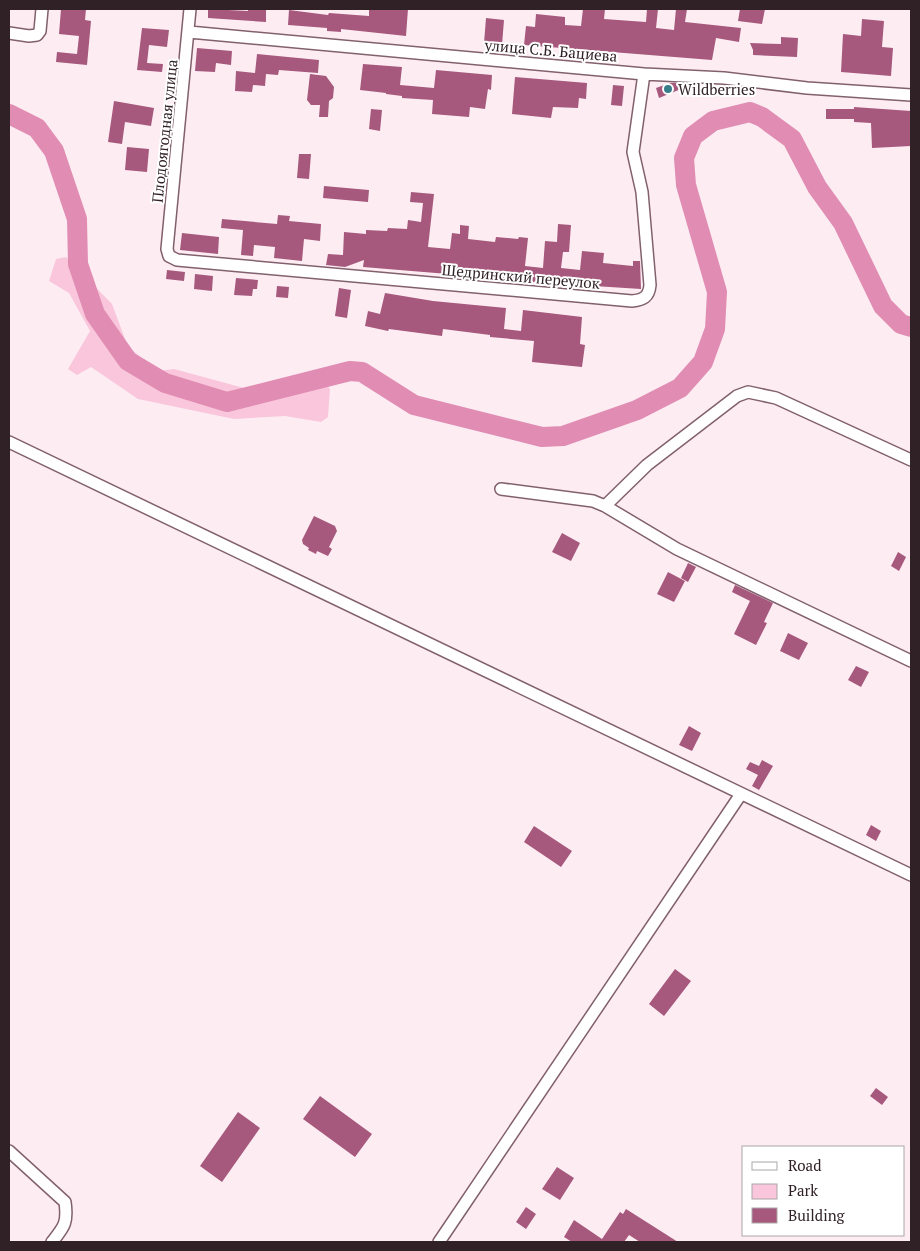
<svg xmlns="http://www.w3.org/2000/svg" width="920" height="1251" font-family="'PT Serif',serif">
<style>
.green{fill:#f9c6db}
.lines{fill:none;stroke-linecap:round;stroke-linejoin:round}
.river{stroke:#e18db3;stroke-width:20}
.building{fill:#a7587d}
.street-casing{stroke:#82606e;stroke-width:14}
.street{stroke:#fff;stroke-width:11}
.poi-dot{fill:#387d8a;stroke:#fff;stroke-width:2}
.labels{text-anchor:middle;dominant-baseline:central;stroke-width:4;stroke-linejoin:round;paint-order:stroke}
.street-label{font-size:15px;fill:#302127;stroke:#fff}
.poi-label{font-size:15px;fill:#302127;stroke:#fff;text-anchor:start}
</style>
<rect width="100%" height="100%" fill="#fdedf3"/>
<path class="green" d="M66,257L112,304L128,347L158,371L174,369L244,388L315,371L330,389L328,417L321,422L285,416L234,419L138,399L91,367L77,375L68,369L90,331L69,293L49,281L56,259Z"/>
<g class="lines">
<path class="river" d="M9,114L37,128L54,151L77,219L78,264L95,314L128,361L165,383L227,402L350,371L362,372L414,405L542,437L563,436L637,410L680,388L703,362L715,329L717,292L686,185L684,158L693,136L713,121L750,112L762,117L792,139L817,187L843,223L883,306L901,324L911,327"/>
</g>
<path class="building" d="M61,9H86L85,20L91,21L87,65L56,62L57,52L77,54L79,36L59,34Z
M208,9L248,11V9H266V22L208,18Z
M369,9H408L406,36L341,29V32L327,31V28L288,25L289,10L328,15L329,13L369,16Z
M583,9H605L604,19L646,22L647,9H658L656,28L674,30L676,9H687L685,22L741,28L739,42L716,38L712,60L524,45L526,26L535,27L536,14L565,17V25L581,26Z
M740,9H765L762,24L738,21Z
M486,18L504,20L502,45L484,43Z
M862,19L884,21L882,47L893,48L891,76L841,72L843,34L861,36Z
M142,28L169,30L167,47L149,45L147,63L163,64L162,72L137,70Z
M781,37L798,38L797,57L753,55V50L750,43L781,44Z
M197,48L232,51L231,65L216,63L215,72L195,71Z
M257,54L319,60L318,73L279,70L278,75L266,74L265,86L253,85L252,92L235,91L236,71L255,73Z
M363,64L402,67L400,85L434,88L436,70L492,75L491,90L488,89L485,109L470,107L469,117L432,114L433,100L402,98V96L386,94V93L360,90Z
M310,74L326,76L334,87L333,98L329,101L328,117H319L320,105H311L307,100Z
M515,77L587,83L586,99L579,98L578,108L553,107L551,118L512,114Z
M670,83H679L681,89L659,98L656,88Z
M613,85L624,86L622,106L611,105Z
M114,101L154,108L151,126L125,122L122,144L108,142Z
M854,107L911,111V146L872,148L871,123L854,122V119H826V109H854Z
M371,109L382,110L380,131L369,129Z
M127,147L149,149L147,172L125,170Z
M299,154H311L309,179L297,178Z
M324,186L369,190L368,202L323,198Z
M411,192L434,194L428,247L450,249L452,233L460,234V225L469,226L468,239L495,242L496,237L518,239L519,237L528,238L525,266L543,268L545,241L557,242L558,224L571,225L569,252H563L561,268L580,270L582,251L604,253L603,263L633,266V261H640L641,289L484,279L448,274L363,267L364,260L345,267L326,265L328,254L343,255L344,232L366,234V230L387,231L388,228L407,229L408,220L421,222L423,203L410,202Z
M278,215L290,216L289,221L321,224L320,241L304,239L302,261L274,258L275,247L254,245L253,256L241,255L243,230L221,228L222,219L277,224Z
M182,233L219,237L218,254L180,250Z
M167,270L185,272L184,281L166,279Z
M195,274L213,276L212,291L194,289Z
M236,278L258,280L257,289H253L252,296L234,295Z
M277,286L289,287L288,298L276,297Z
M339,288L351,290L347,318L335,316Z
M385,293L433,301L506,308L504,329L521,331L523,310L582,317L580,344L585,345L582,367L532,362L534,341L490,337V335L443,329L442,336L389,329L388,331L365,326L368,311L380,314Z
M314,516L335,526L337,531L329,547L332,549L328,556L317,551L316,554L308,550L309,548L303,544L302,540Z
M562,533L580,543L571,561L552,552Z
M898,552L906,557L899,571L891,566Z
M688,563L696,567L688,582L681,578Z
M668,572L685,581L674,602L657,594Z
M735,585L773,603L764,622L767,623L756,645L734,634L750,601L732,592Z
M788,633L808,643L799,660L780,651Z
M856,666L869,672L861,687L848,680Z
M689,726L701,733L692,751L679,745Z
M762,760L773,766L759,790L752,786L758,775L746,769L750,762L759,766Z
M871,825L881,831L876,841L866,835Z
M534,826L572,851L561,867L524,842Z
M675,969L691,981L664,1016L649,1004Z
M876,1088L888,1097L882,1105L870,1096Z
M320,1096L372,1134L355,1157L303,1119Z
M238,1112L260,1128L222,1182L200,1166Z
M557,1167L574,1178L560,1200L542,1189Z
M526,1207L536,1214L526,1229L516,1222Z
M626,1209L678,1242H640L629,1235L624,1242H572L564,1237L574,1220L602,1239L620,1212L623,1214Z"/>
<g class="lines">
<g class="street-casing">
<path id="street" d="M190,9L167,249L169,256L177,260L632,301C643,300 649,297 650,285L642,192L633,152L644,74
M189,32L644,74L724,78L807,88L911,95
M9,33L29,36L37,35L40,31L42,9
M9,442L911,875
M501,489L593,501L605,506L677,549L911,661
M605,506L647,465L737,396L748,392L776,398L911,460
M9,1151L65,1202C68,1223 64,1227 52,1242
M439,1242L741,794"/>
</g>
<use href="#street" class="street"/>
</g>
<circle class="poi-dot" cx="668" cy="89" r="5"/>
<g class="labels">
<g class="street-label">
<text transform="translate(551 50) rotate(5)">улица С.Б. Бациева</text>
<text transform="translate(164 131) rotate(-84)">Плодоягодная улица</text>
<text transform="translate(521 276) rotate(5)">Щедринский переулок</text>
</g>
<g class="poi-label">
<text x="678" y="89">Wildberries</text>
</g>
</g>
<rect width="920" height="1251" fill="none" stroke="#302127" stroke-width="20"/>
<rect x="742" y="1146" width="162" height="90" fill="#ffffff" stroke="#aca6a9"/>
<rect x="752" y="1162" width="25" height="8" fill="#ffffff" stroke="#aca6a9"/>
<text x="788" y="1171" font-size="15" fill="#302127">Road</text>
<rect x="752" y="1184" width="25" height="15" fill="#f9c6db" stroke="#aca6a9"/>
<text x="788" y="1196" font-size="15" fill="#302127">Park</text>
<rect x="752" y="1208" width="25" height="15" fill="#a7587d" stroke="#aca6a9"/>
<text x="788" y="1221" font-size="15" fill="#302127">Building</text>
</svg>
